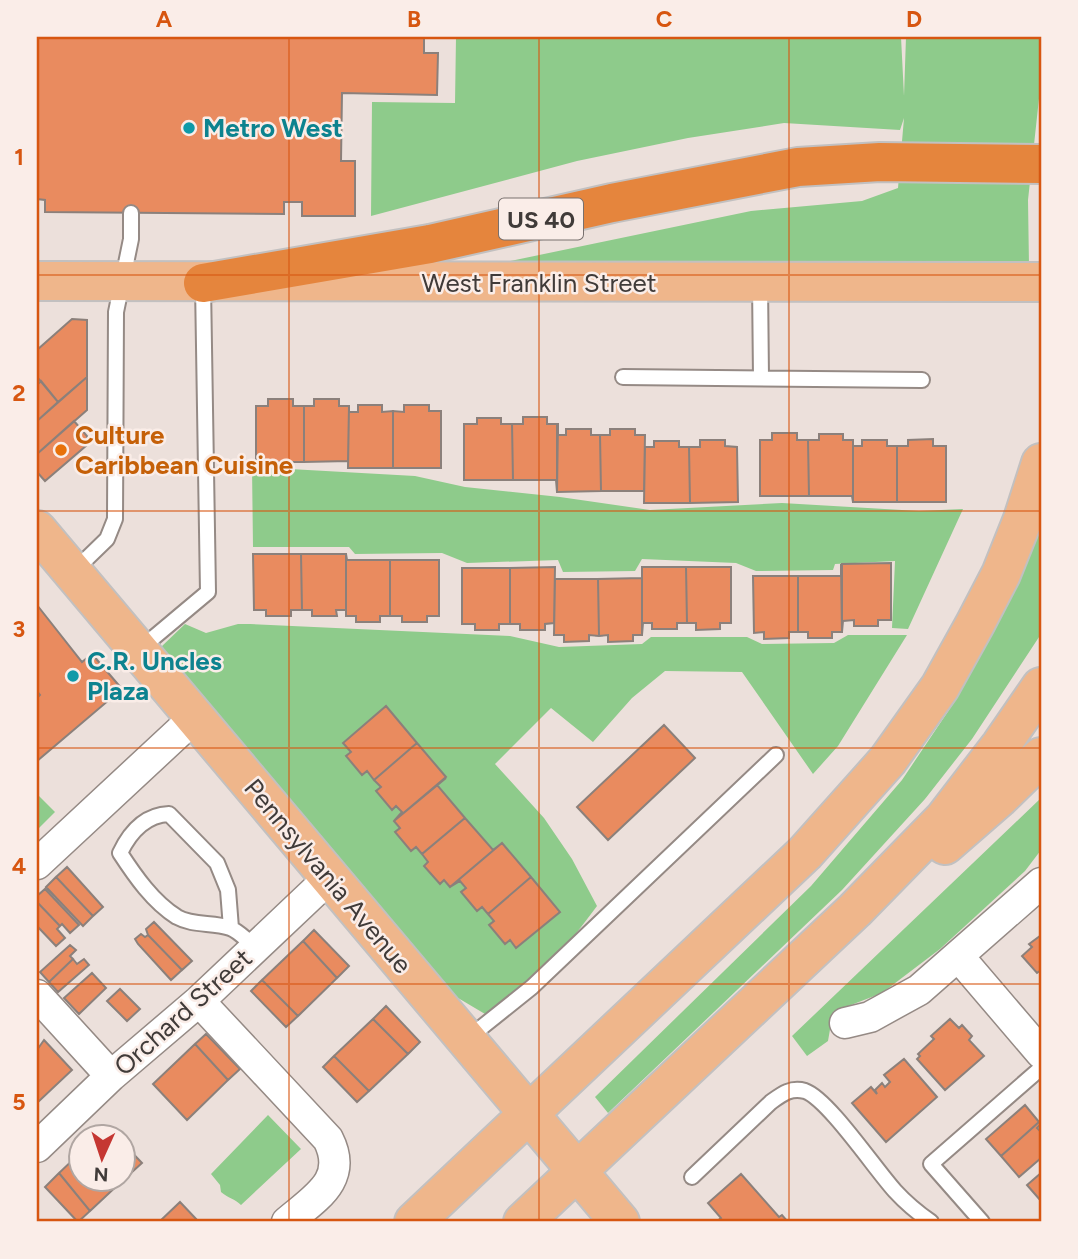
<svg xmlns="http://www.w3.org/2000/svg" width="1078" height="1259" font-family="Figtree,sans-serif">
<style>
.green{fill:#8ecb8b}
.building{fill:#e98b5f;stroke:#8b807b;stroke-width:2}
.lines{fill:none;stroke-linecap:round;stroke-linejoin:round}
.service-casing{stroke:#958a85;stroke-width:18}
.minor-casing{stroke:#958a85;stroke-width:33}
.primary-casing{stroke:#c2c0c0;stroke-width:42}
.motorway-casing{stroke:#c2c0c0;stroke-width:42}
.service{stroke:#fff;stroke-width:14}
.minor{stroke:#fff;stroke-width:30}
.primary{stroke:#efb68b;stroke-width:38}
.motorway{stroke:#e5853d;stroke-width:38}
.grid{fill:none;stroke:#d75610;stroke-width:2;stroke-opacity:0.55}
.culture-dot{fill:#0f9aa8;stroke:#faede8;stroke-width:2.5}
.food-dot{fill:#e8710a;stroke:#faede8;stroke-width:2.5}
.labels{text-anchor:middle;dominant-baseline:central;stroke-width:5;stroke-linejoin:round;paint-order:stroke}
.shield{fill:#faede8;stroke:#78706e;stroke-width:2}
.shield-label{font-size:24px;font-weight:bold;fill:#403b39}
.culture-label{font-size:26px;font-weight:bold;fill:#0d838f;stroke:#faede8;text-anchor:start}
.street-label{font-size:26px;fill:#403b39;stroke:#faede8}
.food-label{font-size:26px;font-weight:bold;fill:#c56008;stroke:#faede8;text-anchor:start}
.neatline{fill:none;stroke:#d75610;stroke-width:2.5}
.grid-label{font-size:23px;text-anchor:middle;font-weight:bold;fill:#d75610}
</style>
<rect width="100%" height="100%" fill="#ece0db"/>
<path class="green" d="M456,37H901L904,96L906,37H1041V80L1028,200L1029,266L491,265L751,211L862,201L898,188L904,118L900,130L784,123L688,138L577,161L371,216L372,102L455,103Z
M252,467L415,476L465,487L560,497L650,510L782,503L919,511L963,509L908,629L892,628L895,561L835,564L833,570L756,571L736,563L642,559L635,571L563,572L558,560L467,563L442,553L355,554L349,547H253Z
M1041,517V634L972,739L925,799L842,890L608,1113L595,1097L811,886L902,780L955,701L1008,600Z
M185,624L206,633L238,624H250L510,636L559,647L642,644L651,637H747L762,644L834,643L848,635H907L838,746L813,774L742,672L665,671L632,698L593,742L551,708L495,764L544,818L572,859L597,906C562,953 537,983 485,1014L416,973L331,867L161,647Z
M37,794L55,812L37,830Z
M1041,798V850L1025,871L940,949L882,993L833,1012L828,1041L807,1056L792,1036Z
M268,1115L301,1149L241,1205C235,1199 228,1198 221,1192L220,1185L211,1174Z"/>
<path class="building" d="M37,37H424V53H438L437,95L342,93L341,161H355V216H302V202H284V214L45,212V200L37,199Z
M72,319L87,320V377L58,402L37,377V350Z
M87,377V410L37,454V421Z
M41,381L58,402L37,421V385Z
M268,399H293V406H304V462H256V406H268Z
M314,399H339V406H349L348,461L304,462V406H314Z
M358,405H382V412L393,411V468H348L349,406V412H358Z
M404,405H429V411H441V468H393V411L404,412Z
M523,417H547V424H557V492L556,480H513L512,424H523Z
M477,418H501V424H512L513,480H464V424H477Z
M74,421L87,436V445L45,481L37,472V454Z
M558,423V435H566V429H591V435H600L601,491L557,492Z
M610,429H635V435H645L644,491H601L600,435H610Z
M772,433H797V440H808L809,496H760V440H772Z
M819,434H843V440H853V502L852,496H809L808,440H819Z
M933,439V446H946V502H897V446H908V440Z
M700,440H725V446L737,447L738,502L690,503L689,447H700Z
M853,440V446H862V440H887V446H897V502H853Z
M654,441H679V447H689L690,503H644L645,447H654Z
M253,554H301L302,610H291V616H266V610H254Z
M301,554H346V616V610H336L337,616H312V610H302Z
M346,554L347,560H390V616H380V622H356V616H346Z
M390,560H439V616H427V622H402V616H390Z
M891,563V620H878V626H854V620L843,621L842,632V564Z
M841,564L842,632H832V638H808V632H798V576H841Z
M555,567L554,623L545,624V630H520V624H510V568Z
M642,567V635H633V641L608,642V635L599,636L598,579L642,578Z
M642,567H686L687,623H677V629H652V623H643L642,635Z
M686,567H731V623H720V629L696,630V623H687Z
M462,568H510V624H499V630H475V624H462Z
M753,576H798V632H789V638L764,639V632L754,633Z
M555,579H598L599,636L589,635V641L564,642V635H554Z
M37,605L82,662L92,654L122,689L37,761V698L40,695L37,691Z
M386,706L417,743L374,780L367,771L362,775L346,756L351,752L343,743Z
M664,725L695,758L608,840L577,807Z
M417,743L446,777L394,821L402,812L396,806L392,810L376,791L381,787L374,780Z
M446,778L437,785L465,818L422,854L416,847L411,851L395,832L400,828L394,821Z
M465,818L493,850L502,843L450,887L444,880L440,884L424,866L428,862L422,854Z
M502,843L531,877L488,914L482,907L477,911L461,892L466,888L460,881L450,887Z
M67,867L103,907L93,916L56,877Z
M56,877L93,916L83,926L46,887Z
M531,877L560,912L516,948L510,940L505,944L489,925L494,921L488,914Z
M45,889L79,925L70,933L62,924L60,926L37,902V896Z
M37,902L60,926L57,929L65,938L56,946L37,926Z
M154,922L192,961L182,970L148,935L146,929Z
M314,930L349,966L337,978L303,941Z
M141,934L145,937L148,935L182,970L171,980L138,944L135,939Z
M1040,936L1041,970L1037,973L1022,956L1032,947L1029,944Z
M303,941L337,978L298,1016L262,980Z
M70,945L76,950L70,956L73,959L49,982L40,972Z
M73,959L77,964L84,959L89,965L58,992L49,982Z
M92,973L106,988L79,1014L64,998Z
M262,980L298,1016L286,1027L251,991Z
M120,989L140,1009L127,1021L107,1001Z
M386,1006L420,1042L408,1054L373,1019Z
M373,1019L408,1054L369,1091L334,1056Z
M950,1019L959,1028L962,1025L972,1036L969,1040L984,1056L945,1090L917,1059L920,1056L918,1054L934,1039L931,1036Z
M206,1034L240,1069L228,1080L195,1044Z
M44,1040L72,1070L37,1103V1050Z
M195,1044L228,1080L187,1120L153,1084Z
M334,1056L369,1091L357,1102L323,1067Z
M904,1059L937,1097L886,1142L852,1103L871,1087L877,1094L875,1090L882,1083L885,1087L890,1082L884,1075Z
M1025,1105L1039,1122L1001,1156L986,1139Z
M1039,1122L1041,1124L1037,1128L1041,1132V1158L1019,1177L1001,1156Z
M108,1127L117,1136H98Z
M122,1142L142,1163L121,1182L117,1178H122Z
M80,1153V1178H117L121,1182L90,1211L59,1173Z
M59,1173L90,1211L78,1222L45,1187Z
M1041,1173V1201L1027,1185Z
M741,1174L779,1217L782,1215L788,1222H716L721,1218L708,1203Z
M180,1202L199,1222H159Z"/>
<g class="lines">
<g class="service-casing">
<path id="service" d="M760,283L761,378
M623,377L922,380
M73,572L107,539L115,519L116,312L131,239V213
M140,649L208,592L203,285
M231,928L228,890L217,863L169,814C145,815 130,832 120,853C135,876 153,902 177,917C193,926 213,922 230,928C239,931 248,942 256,947
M467,1039L532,987L776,755
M692,1177L771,1102C782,1094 791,1087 805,1091C828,1099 875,1169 895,1191C906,1203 918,1213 931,1222
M982,1222L931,1164L1041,1068"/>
</g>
<g class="minor-casing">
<path id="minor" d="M37,864L194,718
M959,957L1041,1053
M37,995L111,1076
M199,1001L328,1139C349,1180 315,1198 287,1222
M845,1023L870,1017L919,990L1041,883
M37,1147L111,1076L199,1001L329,878"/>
</g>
<g class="primary-casing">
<path id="primary" d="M37,281L1041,282
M37,530L620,1222
M945,845L999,798L1041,757
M414,1222L805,853L888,760L940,687L975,624L1001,574L1023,519L1041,463
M523,1222L855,910L944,819L1001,745L1041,687"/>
</g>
<g class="motorway-casing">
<path id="motorway" d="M203,283L430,244L612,203L798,167L880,162L1041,164"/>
</g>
<use href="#service" class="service"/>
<use href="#minor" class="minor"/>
<use href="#primary" class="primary"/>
<use href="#motorway" class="motorway"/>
</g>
<path class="grid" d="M289,37V1222M539,37V1222M789,37V1222M37,275H1041M37,511H1041M37,748H1041M37,984H1041"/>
<g class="culture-dot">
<circle cx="189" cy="128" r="7"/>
<circle cx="73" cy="676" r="7"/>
</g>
<circle class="food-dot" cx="61" cy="450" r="7"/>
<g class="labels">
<rect class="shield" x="499" y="198.5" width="84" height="41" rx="5"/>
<g class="shield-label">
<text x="541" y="219">US 40</text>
</g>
<g class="culture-label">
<text x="203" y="128">Metro West</text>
<text x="87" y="661">C.R. Uncles<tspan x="87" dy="30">Plaza</tspan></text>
</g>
<g class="street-label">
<text x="539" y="283">West Franklin Street</text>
<text transform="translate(328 876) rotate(50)">Pennsylvania Avenue</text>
<text transform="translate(183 1012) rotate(-42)">Orchard Street</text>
</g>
<g class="food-label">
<text x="75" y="435">Culture<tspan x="75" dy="30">Caribbean Cuisine</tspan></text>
</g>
</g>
<rect width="1078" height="1259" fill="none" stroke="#faede8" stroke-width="77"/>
<g transform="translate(102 1158) rotate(183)"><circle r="33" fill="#faede8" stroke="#b0a6a2" stroke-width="2"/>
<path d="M0-5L12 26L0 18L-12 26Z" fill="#c53732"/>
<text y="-10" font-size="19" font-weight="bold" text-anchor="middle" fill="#403b39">N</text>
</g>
<rect x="38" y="38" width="1002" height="1182" class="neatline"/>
<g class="grid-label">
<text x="164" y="27">A</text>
<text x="414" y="27">B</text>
<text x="664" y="27">C</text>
<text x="914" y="27">D</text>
<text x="19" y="165">1</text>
<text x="19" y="401">2</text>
<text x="19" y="637">3</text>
<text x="19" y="874">4</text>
<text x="19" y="1110">5</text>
</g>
</svg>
